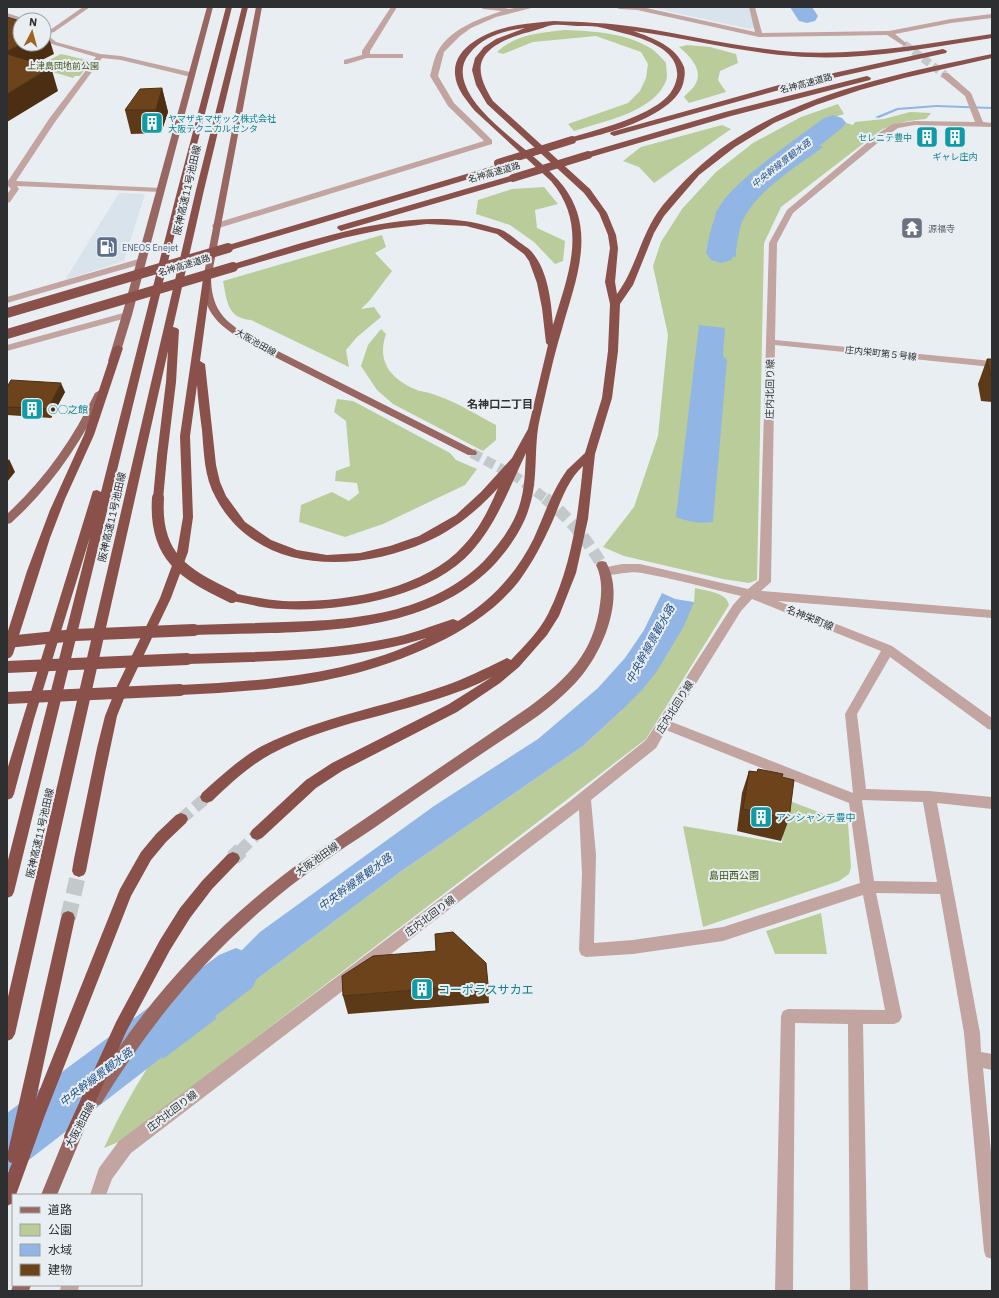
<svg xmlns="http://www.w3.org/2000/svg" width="999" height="1298" font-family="'IBM Plex Sans','Noto Sans JP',sans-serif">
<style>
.built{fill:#d8e3ec}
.green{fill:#b9cc9a}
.water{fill:#91b6e5}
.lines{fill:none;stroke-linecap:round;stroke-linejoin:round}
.stream{fill:#91b6e5;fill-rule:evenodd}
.river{fill:#91b6e5;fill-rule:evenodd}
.minor-tunnel{stroke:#c3c8cb;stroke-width:8;stroke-dasharray:8 4;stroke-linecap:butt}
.major-tunnel-far1{stroke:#c3c8cb;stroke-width:10;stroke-dasharray:10 5;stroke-linecap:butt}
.major-tunnel{stroke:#c3c8cb;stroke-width:12;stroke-dasharray:12 6;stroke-linecap:butt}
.highway-tunnel-far1{stroke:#c3c8cb;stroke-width:12;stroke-dasharray:12 6;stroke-linecap:butt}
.highway-tunnel{stroke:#c3c8cb;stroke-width:16;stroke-dasharray:16 8;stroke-linecap:butt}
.minor{fill:#c2a4a1;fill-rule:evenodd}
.major{fill:#996761;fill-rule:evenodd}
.highway{fill:#8a504a;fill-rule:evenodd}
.highway-bridge-far2{stroke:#8a504a;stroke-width:8}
.highway-bridge-far1{stroke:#8a504a;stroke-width:10}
.highway-bridge{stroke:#8a504a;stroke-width:12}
.wall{fill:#5d3a17}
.shaded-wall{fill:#4c2f13}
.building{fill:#6c431b;stroke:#4c2f13}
.labels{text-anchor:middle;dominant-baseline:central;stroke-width:4;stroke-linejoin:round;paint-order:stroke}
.far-park-label{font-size:9px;fill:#425418;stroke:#e9eef2}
.far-street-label{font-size:9px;fill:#2d2f30;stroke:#e9eef2}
.far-culture-label{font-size:9px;fill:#0d838f;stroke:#e9eef2;text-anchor:start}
.far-water-label{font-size:9px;font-style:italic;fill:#1f5089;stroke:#e9eef2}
.far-worship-label{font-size:9px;fill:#5b616d;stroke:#e9eef2;text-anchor:start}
.far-service-label{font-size:9px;fill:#4e5e75;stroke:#e9eef2;text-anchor:start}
.street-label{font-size:10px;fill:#2d2f30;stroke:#e9eef2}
.culture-label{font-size:10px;fill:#0d838f;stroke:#e9eef2;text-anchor:start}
.park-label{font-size:10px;fill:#425418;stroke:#e9eef2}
.neighbourhood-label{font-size:11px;font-weight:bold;fill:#2d2f30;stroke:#e9eef2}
.water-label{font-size:11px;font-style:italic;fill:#1f5089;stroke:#e9eef2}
.near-culture-label{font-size:12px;fill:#0d838f;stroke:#e9eef2;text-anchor:start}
</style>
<rect width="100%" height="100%" fill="#e9eef2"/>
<path class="built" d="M649,7H750L756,27L750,29Z
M119,193L145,194L124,261L65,280Z"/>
<path class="green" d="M565,30C594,31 627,33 652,49C657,53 662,58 666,63C666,68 668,76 666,81C654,112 604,121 574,131L568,124L628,103L640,91L646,78L648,64L641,52L596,36L533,42L503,54L497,52C516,34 540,33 565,30Z
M687,45L710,47L736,54L738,63L720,71L718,80L726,92L689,103L684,97C687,93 693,89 695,85C704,70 690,56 679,47Z
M61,54L91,61L80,76H75L73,78L29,65L43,63Z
M838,104L844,114L831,118L853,125L855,122L884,119L910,112L931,113L926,119C910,120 897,123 881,130L781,207L764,243L757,580L749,583L723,579L624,556L603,547L634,507L658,436L668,335L653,266L661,242L682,209L716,172L753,143L801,117Z
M722,125L731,129L654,183L639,167L623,161L641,147Z
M544,187L558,204L535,210L537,228L565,241L563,261L555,264L534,242L510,225L476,214L478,200L512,189Z
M382,235L386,247L375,253L392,271L370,300L361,309L374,307L381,317L357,337L346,350L349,367L251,320C227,318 227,301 223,281Z
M381,329L386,334C377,360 389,377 412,388C420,392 430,392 438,396C458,403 477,415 496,425V440L483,451L393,404L377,390L361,366L368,345Z
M337,399L353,401L450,453L456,460L477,469L465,485L383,524L345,537L299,522L301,505L332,492L349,501L359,493L357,483L335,481L336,471L350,466L346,421L334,412Z
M695,588C706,591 727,592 729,605L646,739L121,1141L104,1148C120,1114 137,1082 159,1051L163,1058L215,1014L218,1008L403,870L583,746L621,711L694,602Z
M787,800L848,823L851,867L849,874L839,881L703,927L683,826L782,843Z
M821,913L827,954H775L766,931Z"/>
<path class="water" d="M799,138L823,147C794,169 744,197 738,236C736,243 736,250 736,257L721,254H706C708,240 711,226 717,212C728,186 775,155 799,138Z
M699,325L725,328L723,356L727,360L713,522C700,524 689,522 676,517Z
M662,593L675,599L694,602L684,626L657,671L642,690L621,711L583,746L403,870L218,1008L215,1014L216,1019L163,1059L159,1051L178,1022L224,968L260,932L434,806L538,739L598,688L625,658L644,630Z"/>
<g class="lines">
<path class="stream" d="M936,105L992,107V109L936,107L898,110L879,118L875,117L897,108Z"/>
<path class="river" d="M790,7H812L818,16L815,21L807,23L799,21Z
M833,115L842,118L846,123L842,128L759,194L743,213L735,254L731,260L721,263L711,260L707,254L716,212C743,173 787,146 824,118Z
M236,948L253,955L260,971L253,987L25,1163L7,1171V1113L219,955Z"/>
<path class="minor-tunnel" d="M904,44L945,75"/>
<path class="major-tunnel-far1" d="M472,453L515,476L546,499"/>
<path class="major-tunnel" d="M545,498C568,517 587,539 602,565"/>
<path class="highway-tunnel-far1" d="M181,819L207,797
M240,851L257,834"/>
<path class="highway-tunnel" d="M233,858L241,850
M68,918L79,871"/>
<path class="minor" d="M83,7H90L54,32L46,34L56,42L100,54L121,56L194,73L195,75L191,77L121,60L102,58L55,122L16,181L161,188L165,190L161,192L17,186L19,189L10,202L7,203V194L11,189L7,185V181H8L49,119L96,57L52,44L44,39V31L50,30Z
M391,7H397L370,51V54H403V58H367L347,64H344V60L362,55V51Z
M480,7H499L509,9L520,7H535L496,17L471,28L460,36L444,52L438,76L454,103L492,140V144L219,228H213L212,226L213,224L484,141L448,106L430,76C432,69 433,62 436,55C447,30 478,19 502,11L483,9Z
M616,7H642L755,32L749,7H755L762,33L889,31L951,19L992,14V18L951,23L895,34L906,43V45L904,46L887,35L759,37L637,10L619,9Z
M7,13L25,19L26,20H20V21L7,17Z
M942,73H948L971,93L983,122L992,123V127L915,125L898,128L886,136L793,213L777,243L775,340L992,361V367L775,345L771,582L761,591L992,610V618L778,601L892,646L992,718V730L988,729L890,657L857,714L866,789L929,791L992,797V809L937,803L980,1033L981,1052L992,1054V1070L983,1068L992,1163V1259L986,1257L984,1251L964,1033L940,894L876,893L902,1017L899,1022L894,1024H863L868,1291H850L848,1024L795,1023L793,1291H775L781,1016L783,1011L788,1009L885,1010L863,895L723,941L633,954L586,957L581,955L579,950L582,874L579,810L131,1153L112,1179L106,1195H90L99,1168L119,1141L570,801L646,740L733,605L741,596C708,588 675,579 642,573C629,570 612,577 602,574L600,571L602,568L622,564H640L748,589L759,580L769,243L787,210L880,132L893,124L915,121L975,122L965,96L942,77ZM752,599L881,651L845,714L853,793L672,722L741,611ZM666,730L849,803L860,883L723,927L633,940L594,943L596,855L591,800L656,748ZM863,800L923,802L937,882L874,881L862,801Z
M142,258L145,259L146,261L145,263L7,303V297Z
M127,312L132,315L130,317L7,351V345Z
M61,1285H79L78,1291H60Z"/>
<path class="major" d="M207,7H213L132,315L118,361L116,363H110L108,361L122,315Z
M256,7H262L211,279C212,313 227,323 254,339L476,451L477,453L476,455H468L255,347C225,330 202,317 203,279Z
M100,390L105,393C81,443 52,486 11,523L7,524V514C45,479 73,439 95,393Z
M602,561L606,562C625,596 605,646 583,674C556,708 515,731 480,755C444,779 409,804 374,828C336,853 298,878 264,908C199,964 146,1030 101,1104L95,1106L89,1104L87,1098C94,1081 107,1065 118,1049C166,979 226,918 294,867L529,707C567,679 594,653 600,604C602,591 602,577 596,565L598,562Z
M76,1122L82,1124L84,1130L57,1195H41L70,1124Z
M13,1285H31L29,1291H11Z"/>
<path class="highway" d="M226,7H232L185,192L14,892L12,896L7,898V864L90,537L34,719L14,794L12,798L7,800V770L92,494L93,491L97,490L101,492L177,192Z
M242,7H248L204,190L173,327L177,328L179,330L176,382L167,456L166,458H158L157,456L166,382L168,351L15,1034L12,1039L7,1041V1001L196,190Z
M554,21C582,22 609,23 636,27C688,35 741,48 794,52C860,56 926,44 992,34V38C926,48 859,62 793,56C739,52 687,38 633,31C653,38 676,46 684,67C685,71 685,74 684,79C680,116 602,135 572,142H569V138C599,129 630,122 657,105C668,98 675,89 677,77C681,43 625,34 603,28C596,26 588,26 582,26C572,26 557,23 548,26C536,31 521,33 508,39C474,54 475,72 493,101L590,189L607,213L616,235L618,248L615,282L617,294C637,267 641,232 663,205C682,182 704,160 729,143C806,91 902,73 992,54V58L904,78L860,90L816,105L774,123L735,147L699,175L664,216L654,233L633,285L620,304L618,351L612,398L595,454L588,519L576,573L559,616L547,635L519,667L500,683L457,712L342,771L316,788L262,838L257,840L252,838L250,834L252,830L306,780L332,763L449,704L492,677C422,713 340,717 271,754C249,766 230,784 212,801L207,803L202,801L200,797L202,793C221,776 240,758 262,746C320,717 384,707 444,686C465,679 484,669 503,660L507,658L511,660C524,646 539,632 548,614C571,568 578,517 583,466C567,481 561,501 553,520C543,542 533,562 519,581C497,609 467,629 435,644C353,684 270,691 180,695L176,693L174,690L176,687L180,685C265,681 348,675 426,638C349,662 266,661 187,664L183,662L181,659L183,656L187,654C253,652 321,652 386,639C410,635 431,626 453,619L458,621C491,601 517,573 534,538C543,518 550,497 561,479L567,470L585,453L602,398L608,351L610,304L605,282L610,248L608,235L599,213L584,193L487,104L476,85L472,70L475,58L484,47L496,39L525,28C506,30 482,37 470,53C462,62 461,73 465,84C477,120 540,155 564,187C578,206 583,227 581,250C579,277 569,303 562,329C553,358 547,388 540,418C533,447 539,479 529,508C522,531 507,551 491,568C417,641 290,631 194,635L190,633L188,630L190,627L194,625C224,624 255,623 285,622C356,620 429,614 483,562C498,546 512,528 519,507C525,489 525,471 526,453C510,486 497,523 472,551C431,598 342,612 283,609C266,609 249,604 232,601L228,600L226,597L228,594L232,593C249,596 266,600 283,601C340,603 424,591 464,545C480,528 489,509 498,488C478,510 454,530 426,542C356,573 257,575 216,498C204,477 204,453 202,430C200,415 198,400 197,385L190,436L193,517L188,552L171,598L129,686L117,716L105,773L86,871L84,875L79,877L74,875L72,871L74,859L97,748L105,716L117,686L160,598L177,552L183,517L180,436L203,279L207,276L211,279L200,361L205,364L216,465L220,482L226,496L245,522L271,540L297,550L327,555L360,553L390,546L419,536L456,515L481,492L512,458L528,429L548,345L546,343L542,308L537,283L529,261L524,254L497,234L466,226L427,224L385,229L343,238L236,269H230L229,267L230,265C304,243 407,204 484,225C490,227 498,228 504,231C509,234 514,238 519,242C523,245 527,247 531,251C548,270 551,300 553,325C568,275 589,226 551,181L475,111C467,101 456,89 455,74C453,44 494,29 518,25C530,23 542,22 554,21Z
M943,49L947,51L946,53L783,89L614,136L610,134L611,132L779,85Z
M867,76L871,78L870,80L731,116L591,157H585L584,155L585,153L725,112Z
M500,164H506L507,166L506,168L231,250L228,251L224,248L225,246Z
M510,176H513L517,178L516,180L344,230L341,231L337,228L338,226Z
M118,345L123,348L94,435L65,499L50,538L13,654L11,657L7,659V634L27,571L50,510L84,435L113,348Z
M181,813L186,815L188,819L186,823L166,842L151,860L131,896L45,1115L16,1195H13V1203L7,1206V1175L12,1163L9,1162L7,1156L61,918L63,913L68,911L73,913L75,918L36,1099L120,889L141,852L156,834L176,815Z
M233,852L238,854L240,858L238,862L212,889L190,918L170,950L126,1032L78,1142L72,1144L66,1142L64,1136L116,1022L160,940L180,908L202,881L228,854Z"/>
<path class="highway-bridge-far2" d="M498,163L572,140
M513,178L588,155"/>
<path class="highway-bridge-far1" d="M7,313L228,248
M7,334L233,267
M158,499L162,456"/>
<path class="highway-bridge" d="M158,498C154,557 184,574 232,597
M7,642L75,635L194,630
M7,667L187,659
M7,698L180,690"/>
</g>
<path class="wall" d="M162,88L168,112L161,133L131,134L125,110Z
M987,359H992V402L981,401L978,384Z
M7,387L65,392L51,418L7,415Z
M758,769L782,777L789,819L781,841L737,831L742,793L749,771L757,772Z
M488,984L489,1003L348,1014L343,996Z"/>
<path class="shaded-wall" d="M47,31L54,54L10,76L7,67V51L21,44H44V32Z
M51,67L58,91L7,122V94Z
M162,88L168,112L161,133L156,110Z
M61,383L65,392L51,418L48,409Z
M9,459L15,472L7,482V462Z"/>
<path class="building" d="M7,17L20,21V44H21L7,51Z
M7,54L51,67L7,94Z
M162,88L156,110H125L140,89Z
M987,359H992V376H991Z
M11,380L61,383L48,409L7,407V387Z
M758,769L783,774L782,777L794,780L789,819L743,809L749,771L757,772Z
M453,932L486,963L488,984L343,996L342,976L373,956L436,951L435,934Z"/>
<defs>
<g id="building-square" transform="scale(1.15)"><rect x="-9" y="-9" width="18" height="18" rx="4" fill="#0f9aa8" stroke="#e9eef2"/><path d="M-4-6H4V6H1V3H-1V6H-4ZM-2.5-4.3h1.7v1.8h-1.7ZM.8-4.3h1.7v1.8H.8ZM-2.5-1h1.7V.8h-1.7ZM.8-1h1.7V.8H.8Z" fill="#fff"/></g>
<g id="temple-square" transform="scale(1.15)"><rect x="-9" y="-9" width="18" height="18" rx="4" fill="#6b7280" stroke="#e9eef2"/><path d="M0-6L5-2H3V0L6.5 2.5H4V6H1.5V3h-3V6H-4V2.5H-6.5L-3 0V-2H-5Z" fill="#fff"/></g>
<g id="fuel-square" transform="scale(1.15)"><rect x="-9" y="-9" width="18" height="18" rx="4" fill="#5c6f8a" stroke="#e9eef2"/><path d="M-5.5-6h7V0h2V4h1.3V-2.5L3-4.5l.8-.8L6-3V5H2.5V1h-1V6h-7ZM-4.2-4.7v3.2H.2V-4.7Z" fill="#fff"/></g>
</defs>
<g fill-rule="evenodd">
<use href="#building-square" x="152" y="123"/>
<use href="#building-square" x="927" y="137"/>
<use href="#building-square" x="955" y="137"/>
<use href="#temple-square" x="912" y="228"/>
<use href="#fuel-square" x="107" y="247"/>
<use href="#building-square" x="32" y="409"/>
<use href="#building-square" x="761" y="817"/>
<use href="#building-square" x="422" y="989"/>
</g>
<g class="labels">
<g class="far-park-label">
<text x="63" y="65">上津島団地前公園</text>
</g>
<g class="far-street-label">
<text transform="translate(806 83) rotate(-15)">名神高速道路</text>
<text transform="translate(494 172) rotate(-16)">名神高速道路</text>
<text transform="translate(184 265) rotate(-17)">名神高速道路</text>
<text transform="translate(256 342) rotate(30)">大阪池田線</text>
<text transform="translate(881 353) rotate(6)">庄内栄町第５号線</text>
</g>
<g class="far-culture-label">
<text x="168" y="118">ヤマザキマザック株式会社<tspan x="168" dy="10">大阪テクニカルセンタ</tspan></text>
<text x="912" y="137" text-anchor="end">セレニテ豊中</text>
<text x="955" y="156" text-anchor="middle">ギャレ庄内</text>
</g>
<g class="far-water-label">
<text transform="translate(781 163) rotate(-38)">中央幹線景観水路</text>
</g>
<g class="far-worship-label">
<text x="928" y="228">源福寺</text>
</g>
<g class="far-service-label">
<text x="122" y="247">ENEOS Enejet</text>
</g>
<g class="street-label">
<text transform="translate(187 190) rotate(-77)">阪神高速11号池田線</text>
<text transform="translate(770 389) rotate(-89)">庄内北回り線</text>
<text transform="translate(112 517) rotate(-77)">阪神高速11号池田線</text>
<text transform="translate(810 618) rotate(22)">名神栄町線</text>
<text transform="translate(675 707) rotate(-58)">庄内北回り線</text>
<text transform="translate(40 833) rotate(-77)">阪神高速11号池田線</text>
<text transform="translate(317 859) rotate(-35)">大阪池田線</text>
<text transform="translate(430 916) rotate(-37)">庄内北回り線</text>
<text transform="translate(172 1111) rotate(-37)">庄内北回り線</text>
<text transform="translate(80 1125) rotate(-62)">大阪池田線</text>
</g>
<g class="culture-label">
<text x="48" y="409">○○之館</text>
<text x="776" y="817">アンシャンテ豊中</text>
</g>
<g class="park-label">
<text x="734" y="875">島田西公園</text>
</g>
<g class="neighbourhood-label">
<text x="500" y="404">名神口二丁目</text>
</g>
<g class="water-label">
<text transform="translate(650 644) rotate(-61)">中央幹線景観水路</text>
<text transform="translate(355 882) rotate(-36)">中央幹線景観水路</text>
<text transform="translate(96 1077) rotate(-37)">中央幹線景観水路</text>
</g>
<g class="near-culture-label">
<text x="438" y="989">コーポラスサカエ</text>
</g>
</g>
<rect width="999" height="1298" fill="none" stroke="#2d2f30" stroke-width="16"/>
<rect x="12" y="1194" width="130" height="92" fill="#e9eef2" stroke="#9ea2a4"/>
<rect x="20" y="1207" width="20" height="6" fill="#996761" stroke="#9ea2a4"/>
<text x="48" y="1214" font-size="12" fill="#2d2f30">道路</text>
<rect x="20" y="1224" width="20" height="12" fill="#b9cc9a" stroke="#9ea2a4"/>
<text x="48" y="1234" font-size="12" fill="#2d2f30">公園</text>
<rect x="20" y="1244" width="20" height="12" fill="#91b6e5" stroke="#9ea2a4"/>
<text x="48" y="1254" font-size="12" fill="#2d2f30">水域</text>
<rect x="20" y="1264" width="20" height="12" fill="#6c431b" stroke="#9ea2a4"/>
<text x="48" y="1274" font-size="12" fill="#2d2f30">建物</text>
<g transform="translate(32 32) rotate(6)"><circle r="19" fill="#e9eef2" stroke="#9ea2a4"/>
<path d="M0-3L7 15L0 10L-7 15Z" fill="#9e6424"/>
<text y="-6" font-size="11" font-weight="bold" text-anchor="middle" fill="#2d2f30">N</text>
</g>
</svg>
